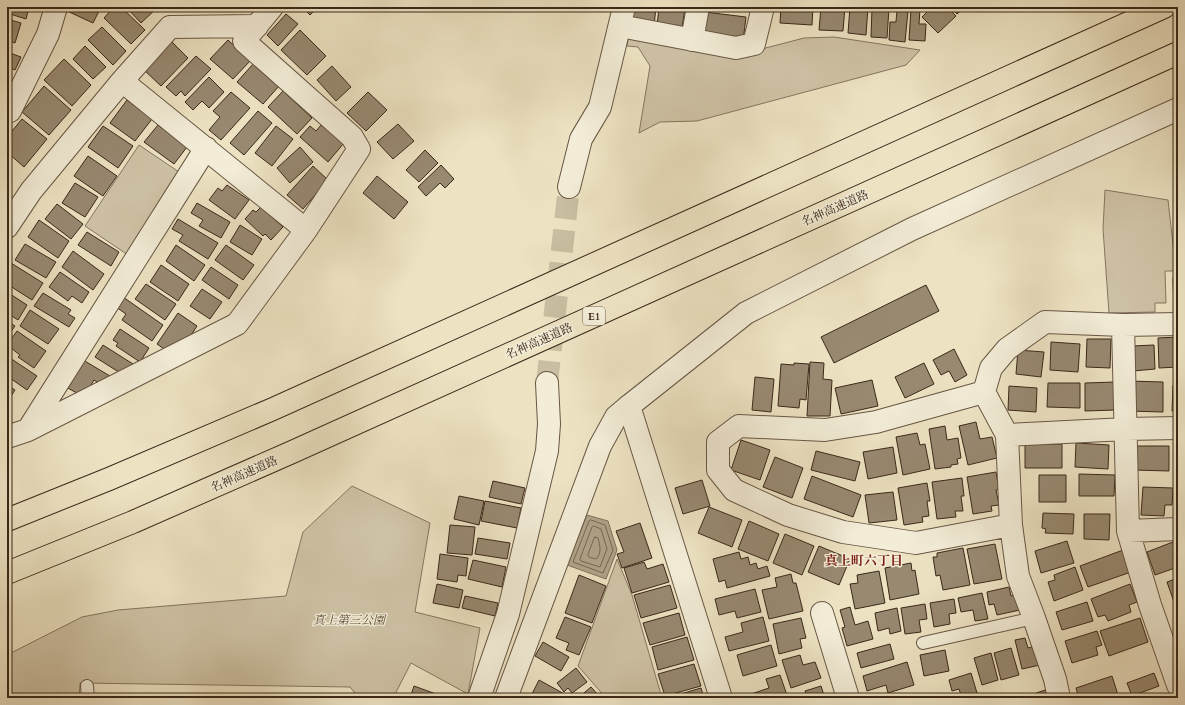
<svg xmlns="http://www.w3.org/2000/svg" width="1185" height="705" font-family="Cardo,'Noto Serif JP',serif">
<style>
.green{fill:#cfc3a6;stroke:#857660}
.water{fill:#b0a389;stroke:#81725c}
.lines{fill:none;stroke-linecap:round;stroke-linejoin:round}
.shore{stroke:#766651;stroke-width:1}
.building{fill:#988971;stroke:#3b2819}
.minor-tunnel{stroke:#c9bea1;stroke-width:22;stroke-dasharray:22 11;stroke-linecap:butt}
.service-casing{stroke:#685744;stroke-width:14}
.minor-casing{stroke:#685744;stroke-width:24}
.tertiary-casing{stroke:#685744;stroke-width:24}
.motorway-casing{stroke:#3b2819;stroke-width:24}
.service{stroke:#f3edd8;stroke-width:12}
.minor{stroke:#f3edd8;stroke-width:22}
.tertiary{stroke:#f3edd8;stroke-width:22}
.motorway{stroke:#ede3c3;stroke-width:22}
.labels{text-anchor:middle;dominant-baseline:central;stroke-width:3;stroke-linejoin:round;paint-order:stroke}
.shield{fill:#f3edd8;stroke:#726352;stroke-width:1}
.shield-label{font-size:11px;font-weight:bold;fill:#3b2819}
.street-label{font-size:12px;fill:#3b2819;stroke:#f3edd8}
.park-label{font-size:12px;font-style:italic;fill:#604f3c;stroke:#f3edd8}
.neighbourhood-label{font-size:13px;font-weight:bold;fill:#7a1f14;stroke:#f3edd8}
</style>
<rect width="100%" height="100%" fill="#ede3c3"/>
<filter id="stains"><feTurbulence type="fractalNoise" baseFrequency=".005" numOctaves="4"/><feColorMatrix values="0 0 0 0 .2 0 0 0 0 .09 0 0 0 0 .02 0 0 0 .5 -.17"/></filter>
<radialGradient id="worn" r=".72"><stop offset=".6" stop-color="#630" stop-opacity="0"/><stop offset="1" stop-color="#630" stop-opacity=".3"/></radialGradient>
<path class="green" d="M635,34L735,56L804,38L834,37L920,50L906,65L697,121L660,122L639,133L650,66L638,47L627,46L628,40Z
M139,145L182,174L128,255L85,226Z
M1105,190L1168,200L1176,271H1165L1166,303H1155V312L1109,313L1103,229Z
M352,486L430,523L415,612L480,628L468,694L411,663L393,698H359L350,687L80,683L79,698H7V655L82,617L118,610L286,596L303,532Z
M617,559L632,595L662,698H606L578,666Z"/>
<path class="water" d="M587,515L608,521L617,550L606,579L567,565Z"/>
<g class="lines">
<path class="shore" d="M591,520L605,525L613,550L603,573L573,562L589,521Z
M594,526L601,529L607,549L600,567L581,561L580,559L592,527Z
M595,537L598,538C600,546 602,553 596,559L589,557L588,555Z"/>
</g>
<path class="building" d="M7,7H29L26,19L7,13Z
M67,7H101L93,23L65,10Z
M114,7H121L145,30L131,44L104,18Z
M126,7H158L141,23Z
M302,7H318L310,15Z
M631,7H656L654,26L630,23Z
M659,7H685L682,29L657,26Z
M781,7H813L812,25L780,23Z
M821,7H845L843,31L819,30Z
M850,7H868L866,35L848,33Z
M932,7H947L956,16L938,33L922,17Z
M951,7H965L957,14Z
M872,8H889L887,38L871,37Z
M911,9H920L919,24H926L925,41L909,40Z
M897,10L908,11L905,42L889,40L890,22H896Z
M705,12L746,17L743,41L702,36Z
M286,14L298,24L278,46L267,35Z
M7,19L21,23L15,43L7,40Z
M102,27L126,51L113,65L88,40Z
M300,30L326,56L307,75L281,50Z
M170,40L188,58L161,86L143,69Z
M228,40L250,61L233,79L210,59Z
M7,45L12,47L10,53L21,57L15,70L7,67Z
M85,46L106,67L93,79L73,59Z
M196,56L211,69L185,96L181,91L176,96L166,87Z
M64,59L91,85L72,106L44,80Z
M254,63L280,85L263,104L237,82Z
M332,66L351,87L336,101L317,80Z
M209,77L224,92L209,108L202,101L193,110L185,102Z
M44,86L71,110L49,135L22,112Z
M283,91L312,118L297,134L268,107Z
M231,92L250,108L221,140L209,130L220,117L213,111Z
M368,92L387,110L366,131L347,113Z
M127,100L152,119L135,141L110,123Z
M258,111L272,123L244,155L230,143Z
M22,119L47,139L24,167L7,152V137Z
M322,124L344,143L328,162L300,137L310,126L316,131Z
M398,124L414,141L393,159L377,142Z
M158,125L187,147L174,164L144,142Z
M103,126L133,146L118,168L88,147Z
M276,126L293,139L272,166L255,153Z
M300,147L313,162L290,183L277,168Z
M425,150L438,163L419,182L406,170Z
M88,156L117,176L103,196L74,176Z
M441,165L454,179L445,188L440,183L426,196L418,187Z
M313,166L328,180L303,209L287,195Z
M377,176L408,202L394,219L363,193Z
M75,183L98,197L85,217L62,203Z
M227,185L249,200L235,219L209,200L218,188L222,191Z
M197,203L230,222L221,238L199,226L203,220L191,213Z
M57,204L83,224L71,239L45,219Z
M261,207L283,227L271,240L265,234L263,236L245,219L253,210L256,212Z
M178,219L218,243L208,259L179,241L183,235L172,229Z
M39,220L69,241L58,258L28,237Z
M240,225L262,239L252,255L230,242Z
M87,232L119,252L111,266L78,245Z
M25,244L56,262L46,278L15,260Z
M176,245L205,265L194,281L166,261Z
M226,245L254,265L243,280L215,260Z
M73,251L104,274L93,290L62,267Z
M11,263L43,283L32,300L7,284V270Z
M161,265L189,284L178,301L150,282Z
M211,267L238,285L229,299L202,280Z
M60,272L89,292L82,303L72,296L68,301L49,287Z
M1173,278H1178V308H1174Z
M146,284L176,304L165,320L135,299Z
M926,285L939,311L834,363L821,337Z
M202,289L222,302L210,319L190,306Z
M7,292L27,305L18,320L7,313Z
M43,293L71,310L68,314L75,318L69,327L34,306Z
M123,297L163,325L152,341L122,320L126,314L116,307Z
M30,310L59,329L48,344L20,326Z
M178,313L197,326L184,346L177,342L170,353L157,344Z
M7,321L15,326L7,337Z
M120,329L149,348L140,362L116,346L118,343L113,340Z
M17,331L46,351L34,368L18,357L20,355L7,345Z
M1178,337V367L1159,368L1158,338Z
M1087,339H1111L1110,368L1086,367Z
M1051,342L1080,344L1078,372L1050,370Z
M103,345L133,364L125,376L95,357Z
M1154,345L1155,369L1133,371L1132,346Z
M954,349L967,375L955,382L949,371L941,375L933,360Z
M1018,350L1044,352L1041,377L1016,374Z
M7,356L37,376L27,390L7,376Z
M83,360L110,376L104,386L94,380L84,397L66,387Z
M810,362L824,363L823,379L832,380L830,416H807Z
M794,363L809,364L806,400L800,399L799,408L778,406L781,364L794,365Z
M924,363L934,384L905,398L895,377Z
M755,377L774,379L771,412L752,410Z
M872,380L878,406L841,414L835,388Z
M1129,381L1163,382V412L1128,411Z
M1115,382L1116,410L1085,411V383Z
M1048,383H1080V408L1047,407Z
M7,385L15,390L7,402Z
M1173,385H1178V411H1172Z
M1009,386L1037,388L1036,412L1008,410Z
M976,422L980,439L992,437L997,458L968,465L959,426Z
M945,426L947,440L958,438L961,458L957,459L958,464L951,465V467L935,469L929,429Z
M917,433L920,445L925,444L930,469L903,475L896,437Z
M741,440L770,450L760,480L731,470Z
M1076,443L1109,445L1108,469L1075,467Z
M1025,444H1062V468H1025Z
M1134,446H1169V471L1134,470Z
M893,447L897,473L868,479L863,452Z
M1177,448H1178V471H1176Z
M816,451L860,462L855,481L811,470Z
M775,457L803,468L792,498L763,487Z
M996,472L999,489L996,490L999,505L991,506L992,511L973,514L967,477Z
M1079,474L1115,475L1114,496H1079Z
M1039,475H1066V502H1039Z
M812,476L861,495L853,517L804,499Z
M962,478L964,496H961L963,511H955L956,517L937,519L932,482Z
M702,480L710,506L683,514L675,488Z
M493,481L525,488L521,504L489,497Z
M927,483L930,501H927L929,516L922,517L923,522L904,525L898,488Z
M1143,487L1173,488L1172,505H1165L1164,516L1141,515Z
M1176,490H1178V516H1176Z
M893,492L897,520L869,523L865,495Z
M459,496L484,501L479,525L454,519Z
M485,501L521,508L517,528L481,521Z
M709,507L742,520L732,547L698,533Z
M1043,513L1074,514L1073,534L1045,533L1046,529L1042,528Z
M1084,514H1110L1109,540L1084,539Z
M749,521L779,534L768,561L738,549Z
M640,523L652,558L622,568L617,554L624,552L616,531Z
M450,525L475,527L472,555L447,553Z
M785,534L814,546L802,575L773,563Z
M478,538L510,543L507,559L475,554Z
M1178,540V567L1155,575L1147,552Z
M1067,541L1074,563L1041,573L1035,551Z
M995,544L1002,579L974,584L967,549Z
M819,546L850,559L839,585L808,572Z
M963,548L970,585L943,590L940,575L936,576L933,557H937V553Z
M1123,550L1131,572L1088,587L1080,566Z
M739,552L741,559L748,557L750,565L756,563L758,569L767,566L770,576L727,588L725,580L719,582L713,559Z
M440,554L468,558L466,576L458,575L457,582L437,579Z
M473,560L506,567L502,587L468,579Z
M644,562L647,569L663,564L669,582L632,593L624,568Z
M911,563L912,571L915,570L919,594L890,600L885,568Z
M1075,567L1083,590L1054,601L1048,582L1055,580L1054,575Z
M879,571L885,603L855,609L850,584L858,583L857,575Z
M791,574L793,583H796L803,611L769,619L762,590L777,587L775,578Z
M579,575L606,586L592,623L565,613Z
M1178,578V604L1175,605L1167,582Z
M437,584L463,590L459,608L433,603Z
M1130,584L1137,602L1129,605L1131,612L1108,621L1105,615L1098,617L1091,599Z
M670,585L677,608L641,618L634,595Z
M1009,587L1011,596L1017,594L1020,610L997,615L994,604L989,605L987,592Z
M755,589L761,612L737,618L735,611L719,615L715,599Z
M982,593L988,619L975,621L973,610L961,612L958,598Z
M465,596L498,603L495,616L462,608Z
M954,599L956,613L949,614L950,624L934,627L930,603Z
M1087,602L1093,621L1062,630L1056,612Z
M925,604L927,619L919,620L921,632L905,634L901,608Z
M850,607L855,625L868,621L873,639L847,646L842,628L845,627L840,610Z
M897,608L901,631L890,634L889,628L878,631L875,613Z
M679,613L685,635L650,645L643,623Z
M565,617L591,627L579,655L566,650L569,643L556,638Z
M763,617L769,641L729,651L725,637L743,632L741,623Z
M801,618L806,638L800,639L802,648L779,654L773,624Z
M1140,618L1148,642L1109,656L1100,631Z
M1097,631L1102,645L1096,647L1098,655L1072,663L1065,641Z
M687,637L694,660L658,670L652,647Z
M1025,638L1028,648L1035,646L1040,665L1022,669L1015,640Z
M543,642L569,657L561,671L535,656Z
M890,644L894,659L861,668L857,653Z
M771,645L777,666L743,676L737,655Z
M1011,648L1019,675L1001,680L994,653Z
M945,650L949,671L924,676L920,655Z
M991,653L998,680L982,685L974,658Z
M800,655L803,665L815,662L821,678L791,688L782,660Z
M907,662L914,685L888,693L886,685L867,691L863,676Z
M694,664L701,686L665,696L658,674Z
M576,668L587,682L572,693L568,688L564,692L557,683Z
M971,673L977,693L962,698L959,689L952,691L949,680Z
M1154,673L1159,686L1132,696L1127,683Z
M780,675L788,698H749L748,695L769,688L766,679Z
M1112,676L1119,698H1079L1076,688Z
M539,680L568,696L566,698H535L531,696Z
M414,686L447,698H410Z
M821,686L825,698H802L807,696L805,691Z
M591,687L601,698H578Z
M701,688L704,698H667Z
M1048,689L1052,698H1022Z"/>
<g class="lines">
<path class="minor-tunnel" d="M547,383L569,187"/>
<g class="service-casing">
<path id="service" d="M923,643L1034,618
M87,686L88,698"/>
</g>
<g class="minor-casing">
<path id="minor" d="M620,26L736,48L754,44L763,7
M692,40L698,7
M122,81L170,27L257,26
M7,110L10,111L48,34L56,7
M569,187L581,139L600,107L624,7
M7,227L31,191L122,81L306,230
M1178,324L1123,325L1045,322L1007,349L991,368L984,392L1007,435L1126,429L1178,428
M1123,325L1128,531L1150,605L1178,685
M984,392L876,422L825,430L739,426L718,442V470L734,490L788,515L843,532L916,543L1011,525
M28,430L206,148
M1007,435L1011,525L1018,576L1034,618L1055,679L1059,698
M7,437L28,430L237,324L306,230L359,149L352,137L244,41L272,7
M1128,531L1178,529
M822,613L848,698
M479,698L508,614L547,451L549,424L547,383
M506,698L600,446L616,417L629,406"/>
</g>
<g class="tertiary-casing">
<path id="tertiary" d="M721,698L629,406L746,313L912,229L1178,109"/>
</g>
<g class="motorway-casing">
<path id="motorway" d="M7,520L109,479L273,409L1164,7
M7,573L133,522L290,453L1178,53"/>
</g>
<use href="#service" class="service"/>
<use href="#minor" class="minor"/>
<use href="#tertiary" class="tertiary"/>
<use href="#motorway" class="motorway"/>
</g>
<g class="labels">
<rect class="shield" x="583" y="307" width="22" height="18" rx="3"/>
<g class="shield-label">
<text x="594" y="316">E1</text>
</g>
<g class="street-label">
<text transform="translate(835 208) rotate(-24)">名神高速道路</text>
<text transform="translate(539 341) rotate(-24)">名神高速道路</text>
<text transform="translate(244 474) rotate(-24)">名神高速道路</text>
</g>
<g class="park-label">
<text x="349" y="620">真上第三公園</text>
</g>
<g class="neighbourhood-label">
<text x="864" y="561">真上町六丁目</text>
</g>
</g>
<rect width="1185" height="705" fill="none" stroke="#ede3c3" stroke-width="24"/>
<rect x="8" y="8" width="1169" height="689" fill="none" stroke="#3b2819" stroke-width="2"/>
<rect x="12" y="12" width="1161" height="681" fill="none" stroke="#3b2819"/>
<rect width="100%" height="100%" filter="url(#stains)"/>
<rect width="100%" height="100%" fill="url(#worn)"/>
</svg>
